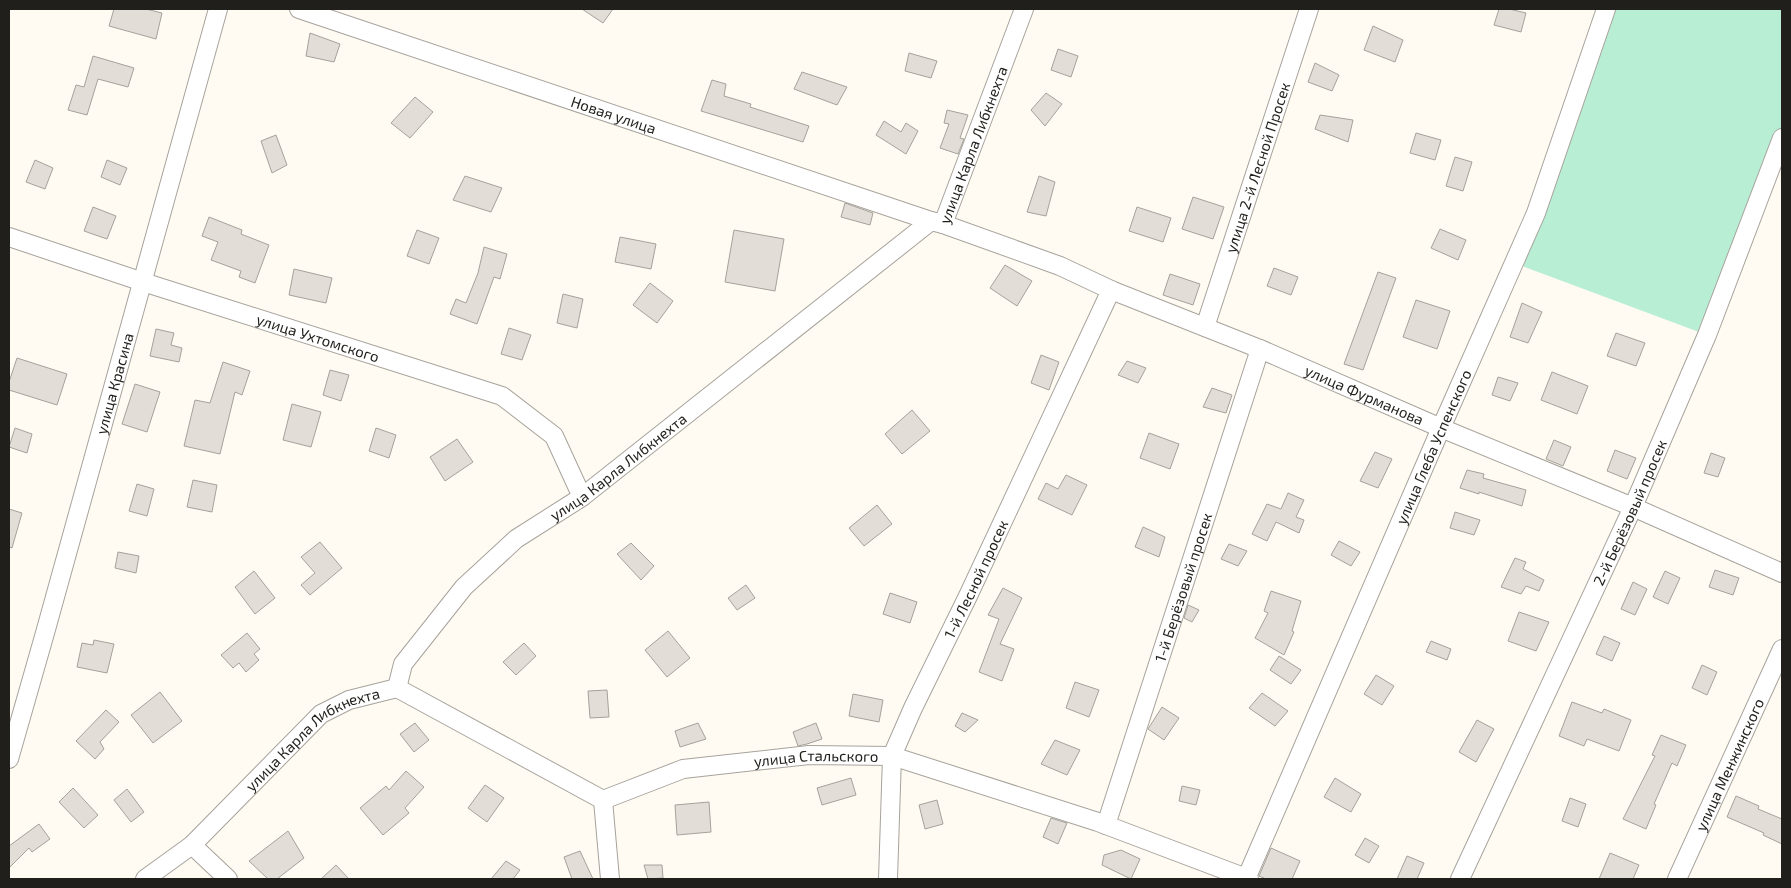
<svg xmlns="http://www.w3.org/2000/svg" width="1791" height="888" font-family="'Exo 2',sans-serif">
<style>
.green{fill:#b8eed4}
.building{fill:#e2ded7;stroke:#a5a29b}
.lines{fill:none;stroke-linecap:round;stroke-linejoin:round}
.minor-casing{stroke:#a7a39c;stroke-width:20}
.minor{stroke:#fff;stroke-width:18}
.labels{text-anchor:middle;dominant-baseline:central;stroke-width:4;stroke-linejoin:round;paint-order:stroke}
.street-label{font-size:15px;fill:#201f1c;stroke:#fffbf3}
</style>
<rect width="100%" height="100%" fill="#fffbf3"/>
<path class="green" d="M1606,9H1782V138L1707,335L1514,263Z"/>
<path class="building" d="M114,9H146L162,13L156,39L109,26Z
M582,9H613L603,23Z
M1499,9H1509L1526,13L1521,32L1494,25Z
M1373,26L1403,40L1395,62L1364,50Z
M310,33L340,44L334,62L306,56Z
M1058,49L1078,56L1071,77L1051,70Z
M909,53L937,61L931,78L905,71Z
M93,56L134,68L128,87L98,79L87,115L68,110L76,85L84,87Z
M1315,63L1339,75L1332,91L1308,82Z
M802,72L847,87L837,105L794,89Z
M712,80L726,84L724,96L751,104L750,107L809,126L803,142L701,111Z
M1046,93L1062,104L1045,126L1031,110Z
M415,97L433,112L410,138L391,123Z
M947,110L968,115L960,138L964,139L958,154L940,148L949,124L944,123Z
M1320,115L1353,120L1348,142L1315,129Z
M884,121L901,132L906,123L918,131L906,154L876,135Z
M1416,133L1441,140L1435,160L1410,153Z
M276,135L287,165L272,173L261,141Z
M1455,157L1472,162L1463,191L1446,186Z
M35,160L53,168L45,189L26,182Z
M107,160L127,168L120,185L101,177Z
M465,176L502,188L491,212L453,200Z
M1039,176L1055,182L1046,216L1027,212Z
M1193,197L1224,207L1213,239L1182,229Z
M845,203L873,213L870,225L841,217Z
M93,207L116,216L107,239L84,231Z
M1137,207L1171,218L1163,242L1129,231Z
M209,217L242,230L241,234L269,245L255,283L239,277L241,271L211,260L218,242L202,236Z
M1440,229L1466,240L1458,260L1431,248Z
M417,230L439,238L429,264L407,256Z
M734,230L784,239L775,291L725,282Z
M620,237L656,244L651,269L615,262Z
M484,247L507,254L500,279L494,277L477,324L450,314L456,299L466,303L478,273Z
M1005,265L1032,281L1017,306L990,288Z
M1274,268L1298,277L1291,295L1267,286Z
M294,269L332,278L326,303L289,295Z
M1378,272L1396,278L1363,370L1344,364Z
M1170,274L1200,284L1193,305L1163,295Z
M650,283L673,301L657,323L633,305Z
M563,294L583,299L577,328L557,323Z
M1416,300L1450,311L1437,349L1403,337Z
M1522,303L1542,312L1528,343L1510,337Z
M509,328L531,335L522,360L501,354Z
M156,329L174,333L171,345L182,348L179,362L150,356Z
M1616,333L1645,343L1636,366L1607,356Z
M1041,355L1059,362L1049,390L1031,383Z
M17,358L67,374L57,405L9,390V382Z
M1127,361L1146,368L1138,383L1118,375Z
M223,362L250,371L242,395L235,392L220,454L184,446L195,400L210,403Z
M330,370L349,375L341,401L323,395Z
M1552,372L1588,386L1577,414L1541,400Z
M1498,377L1518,383L1510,401L1492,395Z
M135,384L160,392L147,432L122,424Z
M1212,388L1232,395L1226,413L1203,407Z
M292,404L321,412L311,447L283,440Z
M912,410L930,431L902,454L885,434Z
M15,428L32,434L27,453L9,447Z
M376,428L396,435L389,458L369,451Z
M1149,433L1179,444L1170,469L1140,458Z
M457,439L473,462L445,481L430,457Z
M1554,440L1571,447L1563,466L1546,459Z
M1615,450L1636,458L1627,479L1607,471Z
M1375,452L1392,459L1378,488L1360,481Z
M1711,453L1725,458L1718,477L1704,473Z
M1467,470L1484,474L1483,478L1526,490L1522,506L1479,492V494L1460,488Z
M1066,475L1087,485L1072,515L1038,499L1046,483L1058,489Z
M193,480L217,485L212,512L187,507Z
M137,484L154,489L147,516L129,511Z
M1288,493L1304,500L1296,517L1304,520L1299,533L1276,522L1267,541L1252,534L1267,504L1281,509Z
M877,505L892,524L864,546L849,528Z
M9,509L22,513L12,548L9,547Z
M1455,512L1480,520L1474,535L1450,528Z
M1143,527L1165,537L1159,557L1135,547Z
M1339,541L1360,552L1351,566L1331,555Z
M320,542L342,568L310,595L301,585L315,573L301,557Z
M631,543L654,566L641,580L617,554Z
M1229,544L1247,551L1238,566L1221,559Z
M118,552L139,556L136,573L115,568Z
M1515,558L1526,562L1523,569L1544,580L1539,591L1526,586L1521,594L1501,587Z
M1715,570L1739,578L1733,595L1709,587Z
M254,571L275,598L255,614L235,587Z
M1665,571L1680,578L1668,604L1653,597Z
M1633,582L1647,589L1635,615L1621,609Z
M746,585L755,598L737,610L728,598Z
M1003,588L1022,598L1000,644L1014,649L1002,681L979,672L999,619L988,615Z
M1271,591L1301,601L1292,631L1294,632L1284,655L1255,638L1268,613L1264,611Z
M890,593L917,602L910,623L883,614Z
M1188,605L1199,610L1192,622L1184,618Z
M1519,612L1549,622L1536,651L1508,641Z
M668,631L690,658L667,677L645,650Z
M247,633L260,649L254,654L259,660L246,672L239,663L233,668L221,655Z
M1604,636L1620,643L1612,661L1596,654Z
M94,640L114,644L107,673L77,667L82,643L93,645Z
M1431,641L1451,649L1447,660L1426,652Z
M524,643L536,656L516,675L503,662Z
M1279,656L1301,670L1291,684L1270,670Z
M1702,665L1717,672L1707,695L1692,688Z
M1376,675L1394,686L1382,705L1364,694Z
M1075,682L1099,690L1089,717L1066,708Z
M607,690L609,717L590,718L588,691Z
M160,692L182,721L153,743L131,715Z
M1262,693L1288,711L1275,726L1249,708Z
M853,694L883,700L879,722L849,716Z
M1572,702L1602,713L1604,709L1631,720L1619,751L1587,739L1584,746L1559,736Z
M1162,707L1179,718L1164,740L1148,729Z
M106,710L119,722L100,742L104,749L95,759L76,741Z
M962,713L978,720L965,732L955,726Z
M1477,720L1494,729L1476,762L1459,752Z
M415,723L429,740L414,752L400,734Z
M698,723L706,739L680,747L675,731Z
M816,723L822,739L807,744L798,746L793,732Z
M1661,735L1686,745L1677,766L1672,763L1654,804L1656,805L1646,829L1623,819L1655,756L1652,755Z
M1055,740L1080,750L1067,775L1041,764Z
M406,771L424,787L405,808L409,813L383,835L360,808L386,786L389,790Z
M851,778L856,795L822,805L817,788Z
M1335,778L1361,794L1351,812L1324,797Z
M485,785L504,798L487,822L468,808Z
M1182,786L1200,790L1196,805L1179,801Z
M73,788L98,815L84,828L59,802Z
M127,789L144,812L131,822L114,800Z
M1736,796L1759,806L1758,809L1782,819V844L1763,835L1764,833L1727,817Z
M1570,798L1586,804L1578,827L1562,821Z
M937,800L943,824L925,829L919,805Z
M709,802L711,832L677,835L675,805Z
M1051,818L1067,823L1058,844L1043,837Z
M39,824L50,839L32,852L29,848L9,868V846Z
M288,831L304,858L277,879H268L249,861Z
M1365,838L1379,846L1369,863L1355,855Z
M1271,848L1300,861L1292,879H1266L1259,876Z
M1121,850L1140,859L1131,879L1102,865L1104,855Z
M580,851L593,879H572L564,857Z
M1610,853L1639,865L1633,879H1599Z
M1407,856L1424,863L1417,879H1397Z
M506,861L520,870L513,879H491Z
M336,865L349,879H321Z
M644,865H662L663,878L648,879Z"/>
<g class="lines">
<g class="minor-casing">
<g id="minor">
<path id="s1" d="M299,9L931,221"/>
<path id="s2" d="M943,224L1060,266L1111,290L1260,349L1441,428L1633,507L1782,573"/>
<path id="s3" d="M9,237L143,282L502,396L554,436L582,497"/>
<path id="s4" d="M1205,327L1309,9"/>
<path id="s5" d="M397,688L403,664L464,587L516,539L582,497L931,221L943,224L1024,9"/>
<path id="s6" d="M397,688L603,800L683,769L809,755L892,756L1098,822L1249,879"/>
<path id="s7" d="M9,759L45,633L218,9"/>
<path d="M603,800L610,879"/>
<path id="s8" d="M1106,825L1260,349"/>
<path d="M192,845L228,879"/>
<path id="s9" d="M145,879L192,845L321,714L349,700L397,688"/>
<path id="s10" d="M888,879L892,756L913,708L968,596L1111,290"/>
<path id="s11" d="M1246,879L1441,428L1536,213L1606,9"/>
<path id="s12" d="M1460,879L1633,507L1707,335L1782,138"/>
<path id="s13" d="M1677,879L1782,649"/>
</g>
</g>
<use href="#minor" class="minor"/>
</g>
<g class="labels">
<g class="street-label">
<text stroke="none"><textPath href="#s1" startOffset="332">Новая улица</textPath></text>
<text stroke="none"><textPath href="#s5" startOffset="814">улица Карла Либкнехта</textPath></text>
<text stroke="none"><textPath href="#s4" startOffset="168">улица 2-й Лесной Просек</textPath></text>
<text stroke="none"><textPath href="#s3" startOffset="325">улица Ухтомского</textPath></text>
<text stroke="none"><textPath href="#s7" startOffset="390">улица Красина</textPath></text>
<text stroke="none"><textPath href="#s2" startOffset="455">улица Фурманова</textPath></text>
<text stroke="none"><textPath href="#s11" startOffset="471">улица Глеба Успенского</textPath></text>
<text stroke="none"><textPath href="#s5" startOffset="319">улица Карла Либкнехта</textPath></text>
<text stroke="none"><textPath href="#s12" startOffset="404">2-й Берёзовый просек</textPath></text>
<text stroke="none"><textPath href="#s10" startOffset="319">1-й Лесной просек</textPath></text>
<text stroke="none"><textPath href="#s8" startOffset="250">1-й Берёзовый просек</textPath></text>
<text stroke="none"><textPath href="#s9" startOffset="221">улица Карла Либкнехта</textPath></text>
<text stroke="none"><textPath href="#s6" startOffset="454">улица Стальского</textPath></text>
<text stroke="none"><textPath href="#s13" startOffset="126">улица Менжинского</textPath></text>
</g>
</g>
<rect width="1791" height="888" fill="none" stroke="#201f1c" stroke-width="20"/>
</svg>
